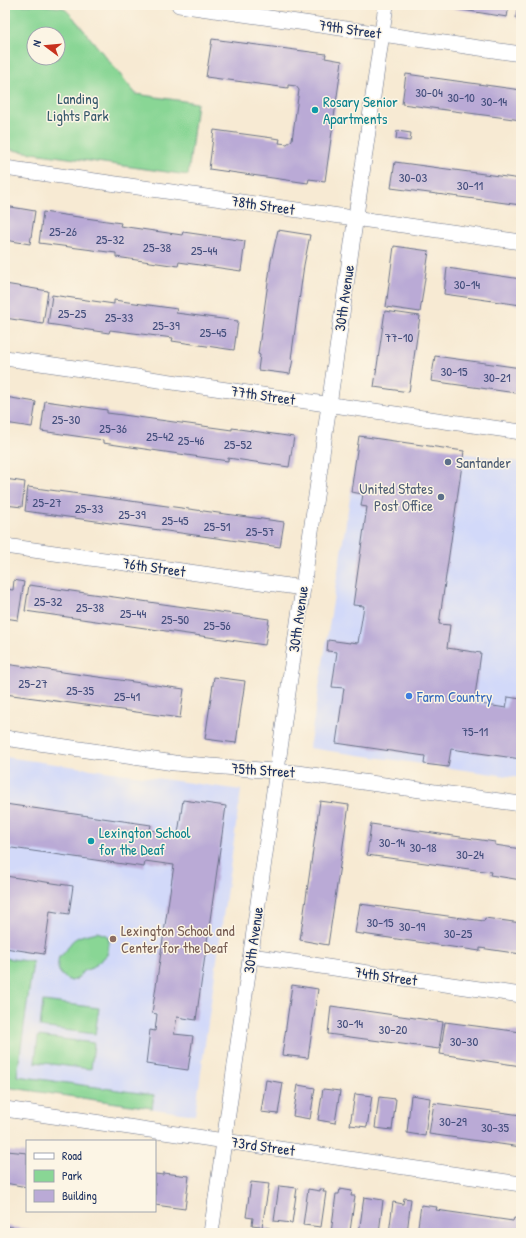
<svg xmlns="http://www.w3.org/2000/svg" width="526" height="1238" viewBox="0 0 526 1238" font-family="'Patrick Hand',sans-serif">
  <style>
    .built { fill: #d2d9f9 }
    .green { fill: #89d695; stroke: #52827a; fill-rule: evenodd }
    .building { fill: #baaad6 }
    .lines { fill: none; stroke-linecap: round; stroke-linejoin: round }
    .street-casing { stroke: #687087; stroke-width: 16 }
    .street { stroke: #fff; stroke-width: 15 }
    .culture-dot { fill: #0f9aa8; stroke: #fcf5e5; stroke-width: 1.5 }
    .service-dot { fill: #5c6f8a; stroke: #fcf5e5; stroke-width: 1.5 }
    .shop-dot { fill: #3f7fe0; stroke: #fcf5e5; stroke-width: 1.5 }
    .education-dot { fill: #8d6e63; stroke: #fcf5e5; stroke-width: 1.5 }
    .labels { text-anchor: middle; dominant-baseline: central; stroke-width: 3; stroke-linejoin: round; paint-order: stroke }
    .number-label { font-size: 13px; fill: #434e7c }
    .street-label { font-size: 15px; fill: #1b2f5e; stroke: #fcf5e5 }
    .park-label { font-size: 15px; fill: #36596c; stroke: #fcf5e5 }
    .culture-label { font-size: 15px; fill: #0d838f; stroke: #fcf5e5; text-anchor: start }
    .service-label { font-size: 15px; fill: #4e5e75; stroke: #fcf5e5; text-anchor: start }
    .shop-label { font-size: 15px; fill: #366cbe; stroke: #fcf5e5; text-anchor: start }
    .education-label { font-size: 15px; fill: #785e54; stroke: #fcf5e5; text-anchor: start }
  </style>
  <rect width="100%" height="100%" fill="#fcf5e5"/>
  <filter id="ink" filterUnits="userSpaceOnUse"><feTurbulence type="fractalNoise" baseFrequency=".025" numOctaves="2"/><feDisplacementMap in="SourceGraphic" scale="8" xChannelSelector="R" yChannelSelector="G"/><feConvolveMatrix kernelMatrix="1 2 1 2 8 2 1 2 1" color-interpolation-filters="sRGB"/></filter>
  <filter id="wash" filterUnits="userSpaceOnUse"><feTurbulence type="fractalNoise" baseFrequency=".012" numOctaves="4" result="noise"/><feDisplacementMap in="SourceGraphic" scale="16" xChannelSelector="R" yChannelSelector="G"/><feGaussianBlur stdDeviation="0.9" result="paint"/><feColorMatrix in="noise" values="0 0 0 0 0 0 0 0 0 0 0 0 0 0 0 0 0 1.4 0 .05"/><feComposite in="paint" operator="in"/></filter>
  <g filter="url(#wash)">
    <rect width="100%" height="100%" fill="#f7ead3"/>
    <!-- built -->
    <g class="built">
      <path d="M359 436 461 453 521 462V778L309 748 351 492Z"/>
      <path d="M5 757 241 790 195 1115 5 1087Z"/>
    </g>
    <!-- green -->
    <g class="green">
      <path d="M5 5H41L64 8 73 17 136 94 197 103 188 175 5 149ZM34 34H58V58H34Z"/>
      <path d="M97 932 106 935 109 939V944L107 955 92 968 83 971 77 979 71 981C59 975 56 970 59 957 65 953 66 950 70 944 76 935 87 935 97 932Z"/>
      <path d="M5 958 33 962 17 1076 154 1095 152 1108 5 1087Z"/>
      <path d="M43 1001 99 1008 95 1034 40 1027Z"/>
      <path d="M38 1036 94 1043 91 1069 35 1062Z"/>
    </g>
    <g id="blocks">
      <!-- building -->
      <g class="building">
        <path d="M431 5H509L507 17Z"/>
        <path d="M518 5H521V19L516 18Z"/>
        <path d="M212 39 326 54 325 58 342 61 325 181 309 179 308 183 209 169 214 130 280 139 279 143 287 144 292 140 299 90 296 86 288 85V88L206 77Z"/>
        <path d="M406 74 521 90V120L402 104Z"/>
        <path d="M397 131 411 133 410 141 396 139Z"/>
        <path d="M395 162 521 179V205L391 188Z"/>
        <path d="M5 206 35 211 30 244 5 240Z"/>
        <path d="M43 212 121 223 120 226 182 235 183 232 245 241 241 271 179 262 178 266 116 257V253L39 243Z"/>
        <path d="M278 230 310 235 304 265 291 359H293L290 374 258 370 260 355 258 354 271 261Z"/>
        <path d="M394 246 429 251 420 312 386 307Z"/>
        <path d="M447 268 521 279V305L444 294Z"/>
        <path d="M5 284 48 291 43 324 5 318Z"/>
        <path d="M52 295 114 304V300L177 309 176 313 238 321 234 350 172 341 173 338 110 330 109 333 48 324Z"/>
        <path d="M385 311 420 316 409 392 374 387Z"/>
        <path d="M435 356 521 368V390L517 389 516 393 431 381Z"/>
        <path d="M5 397 36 402 32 427 5 423Z"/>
        <path d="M45 401 107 410V413L123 415 232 430V428L294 437 289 467 228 458V461L103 443V440L41 431Z"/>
        <path d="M359 436 464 451 439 624 450 625 447 648 481 653 474 703 506 708 508 697 521 699V759L451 749 448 767 424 764 425 756 336 743 344 688 332 687 337 652 327 651 328 640 350 643V642L358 643 364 606 353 605 367 507 361 506 363 494 351 492Z"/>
        <path d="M5 479 25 482 22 507 5 505Z"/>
        <path d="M28 487 284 522 280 547 25 511Z"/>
        <path d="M14 580 24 582 18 620 5 618V589L13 590Z"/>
        <path d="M29 585 269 619 265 645 25 611Z"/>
        <path d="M5 664 184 689 180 718 5 694Z"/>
        <path d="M214 677 245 681 236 743 205 739Z"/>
        <path d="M183 800 226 806 196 1020 177 1017 174 1034 193 1036 188 1070 146 1064 150 1030 155 1031 157 1014 152 1013 174 865 145 861 144 867 5 847V804L151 825 150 830 178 834Z"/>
        <path d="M320 801 349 805 328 945 300 940Z"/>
        <path d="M371 824 495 842V845L521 849V880L490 875 491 872 367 855Z"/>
        <path d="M5 876 73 886 69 914 50 911 44 954 5 948Z"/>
        <path d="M360 904 484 921 485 918 521 923V954L480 948V951L355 933Z"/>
        <path d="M292 985 318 989 308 1058 282 1055Z"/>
        <path d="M331 1006 443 1022 439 1049 328 1034Z"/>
        <path d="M445 1022 521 1032V1066L440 1054Z"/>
        <path d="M266 1080 283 1083 278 1114 261 1112Z"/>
        <path d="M298 1085 315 1088 310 1119 293 1116Z"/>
        <path d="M323 1089 340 1091 335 1123 318 1120Z"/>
        <path d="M355 1094 372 1096 367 1127 350 1125Z"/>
        <path d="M411 1095 430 1098 425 1136 407 1133Z"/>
        <path d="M379 1097 396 1099 392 1130 375 1128Z"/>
        <path d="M434 1103 521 1115V1147L429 1134Z"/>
        <path d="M7 1151 27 1153V1187L5 1183V1153H7Z"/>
        <path d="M163 1173 189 1176 185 1209 155 1205V1174L163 1175Z"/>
        <path d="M251 1182 269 1184 262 1227 270 1228 269 1233H259L260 1226 252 1225 253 1218 246 1217Z"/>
        <path d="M279 1186 297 1188 292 1223 274 1221Z"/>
        <path d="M308 1189 320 1191V1189H324L323 1192H326L321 1227 303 1225Z"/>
        <path d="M340 1189 352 1191 351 1196H355L350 1231 347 1230V1233H331L336 1194H339Z"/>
        <path d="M364 1197 383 1200 379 1233H359Z"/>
        <path d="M404 1198 411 1199 407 1233H389L393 1202 403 1204Z"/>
        <path d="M421 1205 437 1207 436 1210 513 1221 514 1218 521 1219V1233H417Z"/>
        <path d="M5 1226 47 1232V1233H5Z"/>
      </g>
    </g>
  </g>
  <g filter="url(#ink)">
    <use href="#blocks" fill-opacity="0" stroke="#687087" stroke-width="1"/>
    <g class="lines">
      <!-- street casing -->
      <g class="street-casing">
        <g id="street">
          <path d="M179 5 521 54"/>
          <path d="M5 168 521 242"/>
          <path d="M5 358 521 432"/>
          <path d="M5 546 303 588"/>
          <path d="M5 738 174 763 298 773 521 804"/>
          <path d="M251 956 521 995"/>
          <path d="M5 1109 521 1184"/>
          <path d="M211 1233 386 5"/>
        </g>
      </g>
      <!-- street -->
      <use href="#street" class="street"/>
    </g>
  </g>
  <!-- markers -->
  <g class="culture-dot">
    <circle cx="315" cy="110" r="4"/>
    <circle cx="91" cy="841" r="4"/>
  </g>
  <g class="service-dot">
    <circle cx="448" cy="462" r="4"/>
    <circle cx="441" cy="497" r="4"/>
  </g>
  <circle class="shop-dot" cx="409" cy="696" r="4"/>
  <circle class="education-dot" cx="113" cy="939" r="4"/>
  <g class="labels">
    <!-- number labels -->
    <g class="number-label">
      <text x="429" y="92">30-04</text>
      <text x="461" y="97">30-10</text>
      <text x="494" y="101">30-14</text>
      <text x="413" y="177">30-03</text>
      <text x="470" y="185">30-11</text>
      <text x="63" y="231">25-26</text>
      <text x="110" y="239">25-32</text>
      <text x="157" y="247">25-38</text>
      <text x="204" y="250">25-44</text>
      <text x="467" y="284">30-14</text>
      <text x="72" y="313">25-25</text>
      <text x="119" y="317">25-33</text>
      <text x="166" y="325">25-39</text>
      <text x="213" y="332">25-45</text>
      <text x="399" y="337">77-10</text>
      <text x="454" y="371">30-15</text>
      <text x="497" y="377">30-21</text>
      <text x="66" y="419">25-30</text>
      <text x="113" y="428">25-36</text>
      <text x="160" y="436">25-42</text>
      <text x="191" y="440">25-46</text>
      <text x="238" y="444">25-52</text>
      <text x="47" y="502">25-27</text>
      <text x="89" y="508">25-33</text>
      <text x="132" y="514">25-39</text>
      <text x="175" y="520">25-45</text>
      <text x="217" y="526">25-51</text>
      <text x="260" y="531">25-57</text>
      <text x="48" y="601">25-32</text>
      <text x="90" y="607">25-38</text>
      <text x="133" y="613">25-44</text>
      <text x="175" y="619">25-50</text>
      <text x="217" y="625">25-56</text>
      <text x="33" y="683">25-27</text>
      <text x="80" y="690">25-35</text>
      <text x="127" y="696">25-41</text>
      <text x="475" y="731">75-11</text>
      <text x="392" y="842">30-14</text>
      <text x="423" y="847">30-18</text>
      <text x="470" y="854">30-24</text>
      <text x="380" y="922">30-15</text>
      <text x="412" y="926">30-19</text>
      <text x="458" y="933">30-25</text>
      <text x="350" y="1023">30-14</text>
      <text x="393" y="1029">30-20</text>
      <text x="464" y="1041">30-30</text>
      <text x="453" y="1121">30-29</text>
      <text x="495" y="1127">30-35</text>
    </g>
    <!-- street labels -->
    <g class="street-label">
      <text transform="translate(350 29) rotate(8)">79th Street</text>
      <text transform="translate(263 205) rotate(8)">78th Street</text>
      <text transform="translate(344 298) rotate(-82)">30th Avenue</text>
      <text transform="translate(263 395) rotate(8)">77th Street</text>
      <text transform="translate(154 567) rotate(8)">76th Street</text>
      <text transform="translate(298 619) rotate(-82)">30th Avenue</text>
      <text transform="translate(263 770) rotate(4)">75th Street</text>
      <text transform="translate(253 940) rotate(-82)">30th Avenue</text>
      <text transform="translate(386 976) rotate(8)">74th Street</text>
      <text transform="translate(263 1146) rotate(8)">73rd Street</text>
    </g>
    <!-- park labels -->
    <g class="park-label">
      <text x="78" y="98">Landing<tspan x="78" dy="17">Lights Park</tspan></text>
    </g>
    <!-- culture labels -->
    <g class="culture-label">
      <text x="323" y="101">Rosary Senior<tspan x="323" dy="17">Apartments</tspan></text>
      <text x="99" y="832">Lexington School<tspan x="99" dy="17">for the Deaf</tspan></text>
    </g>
    <!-- service labels -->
    <g class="service-label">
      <text x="456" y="462">Santander</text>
      <text x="433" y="488" text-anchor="end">United States<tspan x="433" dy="17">Post Office</tspan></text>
    </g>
    <!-- shop labels -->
    <g class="shop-label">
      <text x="417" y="696">Farm Country</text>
    </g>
    <!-- education labels -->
    <g class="education-label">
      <text x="121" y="930">Lexington School and<tspan x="121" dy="17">Center for the Deaf</tspan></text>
    </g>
  </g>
  <!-- margin -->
  <rect width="526" height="1238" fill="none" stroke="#fcf5e5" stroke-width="20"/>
  <!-- legend -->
  <rect x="26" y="1140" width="130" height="72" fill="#fcf5e5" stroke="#a2a6af"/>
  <rect x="34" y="1153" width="20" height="6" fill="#ffffff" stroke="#a2a6af"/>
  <text x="62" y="1160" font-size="12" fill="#1b2f5e">Road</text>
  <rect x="34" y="1170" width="20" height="12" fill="#89d695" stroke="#a2a6af"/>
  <text x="62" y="1180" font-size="12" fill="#1b2f5e">Park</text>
  <rect x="34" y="1190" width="20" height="12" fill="#baaad6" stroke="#a2a6af"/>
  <text x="62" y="1200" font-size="12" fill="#1b2f5e">Building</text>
  <!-- north arrow -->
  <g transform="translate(46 46) rotate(286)"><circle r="19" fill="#fcf5e5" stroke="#a2a6af"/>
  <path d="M0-3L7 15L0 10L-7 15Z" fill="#c8321e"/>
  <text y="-6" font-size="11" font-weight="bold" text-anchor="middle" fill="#1b2f5e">N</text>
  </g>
</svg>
